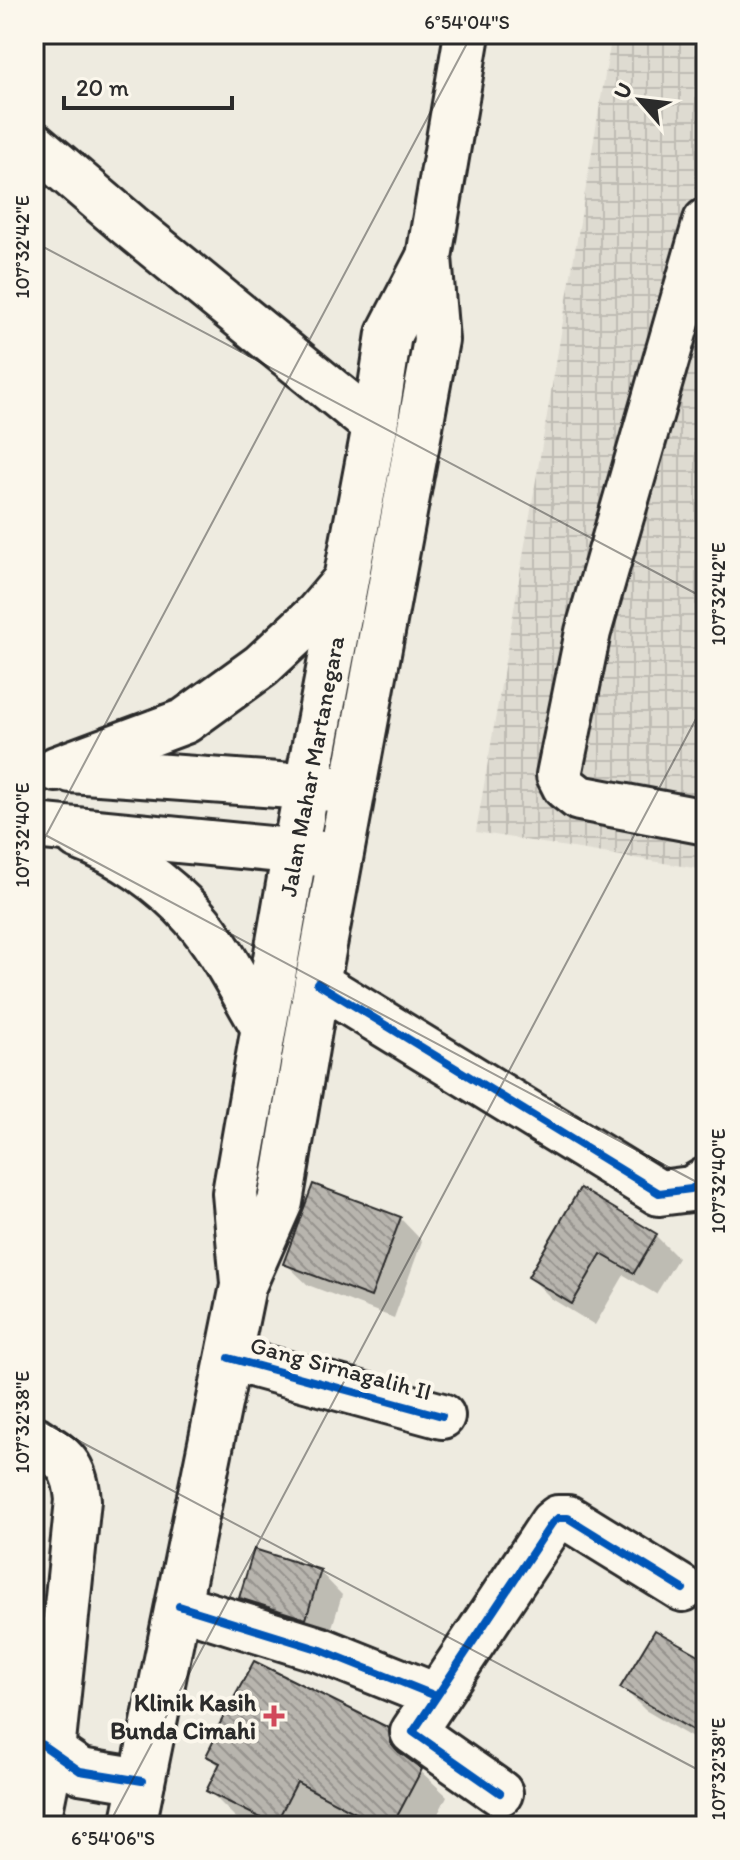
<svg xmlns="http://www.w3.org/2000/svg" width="740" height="1860" viewBox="0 0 740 1860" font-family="Itim,sans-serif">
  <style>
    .industrial { fill: url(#industrial-grid) }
    .shadow { fill: #0003 }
    .building { fill: url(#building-back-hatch); stroke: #2b2b2b; stroke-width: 2 }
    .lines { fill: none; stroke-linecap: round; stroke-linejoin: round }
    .minor-casing { stroke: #2b2b2b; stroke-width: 50 }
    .major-casing { stroke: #2b2b2b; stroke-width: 50 }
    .minor { stroke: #fbf7ec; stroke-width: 44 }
    .major { stroke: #fbf7ec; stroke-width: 44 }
    .cycleway-casing { stroke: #fbf7ec; stroke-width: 13 }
    .cycleway { stroke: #0057b8; stroke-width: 8 }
    .ticks { fill: none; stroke: #2b2b2b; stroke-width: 2; stroke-opacity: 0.45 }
    .poi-dot { fill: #d1495b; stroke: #fbf7ec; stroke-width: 3 }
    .labels { text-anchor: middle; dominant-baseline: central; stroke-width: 8; stroke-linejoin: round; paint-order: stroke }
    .street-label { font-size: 24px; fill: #2b2b2b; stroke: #fbf7ec }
    .poi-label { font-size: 24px; font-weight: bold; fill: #2b2b2b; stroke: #fbf7ec; text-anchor: end }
    .neatline { fill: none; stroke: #2b2b2b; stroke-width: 3 }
    .ticks-label { font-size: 20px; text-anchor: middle; fill: #2b2b2b }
  </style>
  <defs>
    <pattern id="industrial-grid" width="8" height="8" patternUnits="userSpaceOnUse" patternTransform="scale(2)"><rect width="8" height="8" fill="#dedbd1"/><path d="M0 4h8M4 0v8" fill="none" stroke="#bfbcb4"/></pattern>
    <pattern id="building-back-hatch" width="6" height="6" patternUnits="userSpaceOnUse" patternTransform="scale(2)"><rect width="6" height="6" fill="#b8b5ae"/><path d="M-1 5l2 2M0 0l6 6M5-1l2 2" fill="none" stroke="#96938e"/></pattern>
  </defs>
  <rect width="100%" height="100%" fill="#eeebe0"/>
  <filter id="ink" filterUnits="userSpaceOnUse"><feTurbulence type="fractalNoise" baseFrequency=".0125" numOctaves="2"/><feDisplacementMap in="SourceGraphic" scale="16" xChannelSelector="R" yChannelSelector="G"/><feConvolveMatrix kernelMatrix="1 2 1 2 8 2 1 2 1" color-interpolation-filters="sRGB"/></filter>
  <g filter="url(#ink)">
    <!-- industrial -->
    <path class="industrial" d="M612 34H706V870L476 832Z"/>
    <!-- shadow -->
    <g class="shadow">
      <path d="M400 1218 422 1241 394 1318 308 1285 285 1263Z"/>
      <path d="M655 1235 678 1258 656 1294 624 1275 595 1325 552 1299 530 1277Z"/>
      <path d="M320 1572 342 1595 328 1640 263 1620 241 1598Z"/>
      <path d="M706 1662V1746L645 1710 623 1688Z"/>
      <path d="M387 1730 414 1757 416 1767 447 1796 432 1826H253L235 1817 208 1790 220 1767 208 1755Z"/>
    </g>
    <!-- building -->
    <g class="building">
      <path d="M313 1184 401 1217 371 1297 283 1264Z"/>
      <path d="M580 1188 657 1234 634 1273 601 1254 572 1304 528 1277Z"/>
      <path d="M254 1549 321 1570 306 1619 239 1598Z"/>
      <path d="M655 1630 706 1659V1738L620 1688Z"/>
      <path d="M254 1661 389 1728 391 1743 399 1752 422 1769 392 1826H380L297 1782 275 1825 206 1791 220 1763 206 1756 219 1730 217 1729Z"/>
    </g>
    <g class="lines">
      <!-- minor casing -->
      <g class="minor-casing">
        <g id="minor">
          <path d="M34 144 130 226 375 426"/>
          <path d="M706 221 588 632 559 775 565 787 579 798 706 822"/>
          <path d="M317 983 659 1193 691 1189 706 1180"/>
          <path d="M229 1358 442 1416"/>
          <path d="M34 1438C63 1457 75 1464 78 1500L52 1752 37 1826"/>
          <path d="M179 1606 321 1650 436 1696"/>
          <path d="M34 1739 80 1771 142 1781"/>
          <path d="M500 1793 413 1732 552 1523 558 1518H568L683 1589"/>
        </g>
      </g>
      <!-- major casing -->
      <g class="major-casing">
        <g id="major">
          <path d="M56 769 185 721 261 666 317 614 344 582"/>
          <path d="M71 770 334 789"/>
          <path d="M34 826 322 854"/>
          <path d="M78 837C121 853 164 883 194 917 219 944 243 993 263 1026"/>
          <path id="s1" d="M243 1283 235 1193 295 850 375 426 389 334 429 257"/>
          <path d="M133 1826 243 1286 280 1202 317 983 436 340 429 257 467 34"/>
        </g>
      </g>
      <!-- minor -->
      <use href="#minor" class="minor"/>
      <!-- major -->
      <use href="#major" class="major"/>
      <!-- cycleway casing -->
      <g class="cycleway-casing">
        <g id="cycleway">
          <path d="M317 983 659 1193 691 1189 706 1180"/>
          <path d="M229 1358 442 1416"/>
          <path d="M179 1606 321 1650 436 1696"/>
          <path d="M34 1739 80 1771 142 1781"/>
          <path d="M500 1793 413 1732 552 1523 558 1518H568L683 1589"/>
        </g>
      </g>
      <!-- cycleway -->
      <use href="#cycleway" class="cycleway"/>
    </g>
  </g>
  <!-- ticks -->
  <path class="ticks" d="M34 242 706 599M34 829 706 1187M34 858 472 34M34 1417 706 1774M108 1826 706 700M696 1826 706 1806"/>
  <!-- markers -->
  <path class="poi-dot" d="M270 1704h8v8h8v8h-8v8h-8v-8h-8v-8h8z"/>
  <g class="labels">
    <!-- street labels -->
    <g class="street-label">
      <text stroke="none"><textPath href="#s1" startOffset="524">Jalan Mahar Martanegara</textPath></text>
      <text transform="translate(341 1368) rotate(15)">Gang Sirnagalih II</text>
    </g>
    <!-- poi labels -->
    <g class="poi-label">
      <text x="256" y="1702">Klinik Kasih<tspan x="256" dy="28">Bunda Cimahi</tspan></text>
    </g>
  </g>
  <!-- margin -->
  <rect width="740" height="1860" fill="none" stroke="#fbf7ec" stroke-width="88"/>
  <!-- north arrow -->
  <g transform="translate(640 100) rotate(298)" stroke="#fbf7ec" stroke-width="6" paint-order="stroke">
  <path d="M0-6L14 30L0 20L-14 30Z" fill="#2b2b2b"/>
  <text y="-12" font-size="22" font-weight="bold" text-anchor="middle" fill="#2b2b2b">U</text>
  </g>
  <!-- scale -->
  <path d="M64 96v12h168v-12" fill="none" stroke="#2b2b2b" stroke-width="4"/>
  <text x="76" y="96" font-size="24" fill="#2b2b2b" stroke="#fbf7ec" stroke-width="6" paint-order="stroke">20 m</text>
  <rect x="44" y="44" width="652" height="1772" class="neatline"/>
  <g class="ticks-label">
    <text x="467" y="29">6°54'04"S</text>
    <text transform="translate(22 247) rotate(-90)" y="7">107°32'42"E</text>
    <text transform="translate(718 594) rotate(-90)" y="7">107°32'42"E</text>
    <text transform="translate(22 835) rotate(-90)" y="7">107°32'40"E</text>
    <text transform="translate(718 1181) rotate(-90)" y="7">107°32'40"E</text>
    <text transform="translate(22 1422) rotate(-90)" y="7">107°32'38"E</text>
    <text transform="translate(718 1769) rotate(-90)" y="7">107°32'38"E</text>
    <text x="113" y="1845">6°54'06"S</text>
  </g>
</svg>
